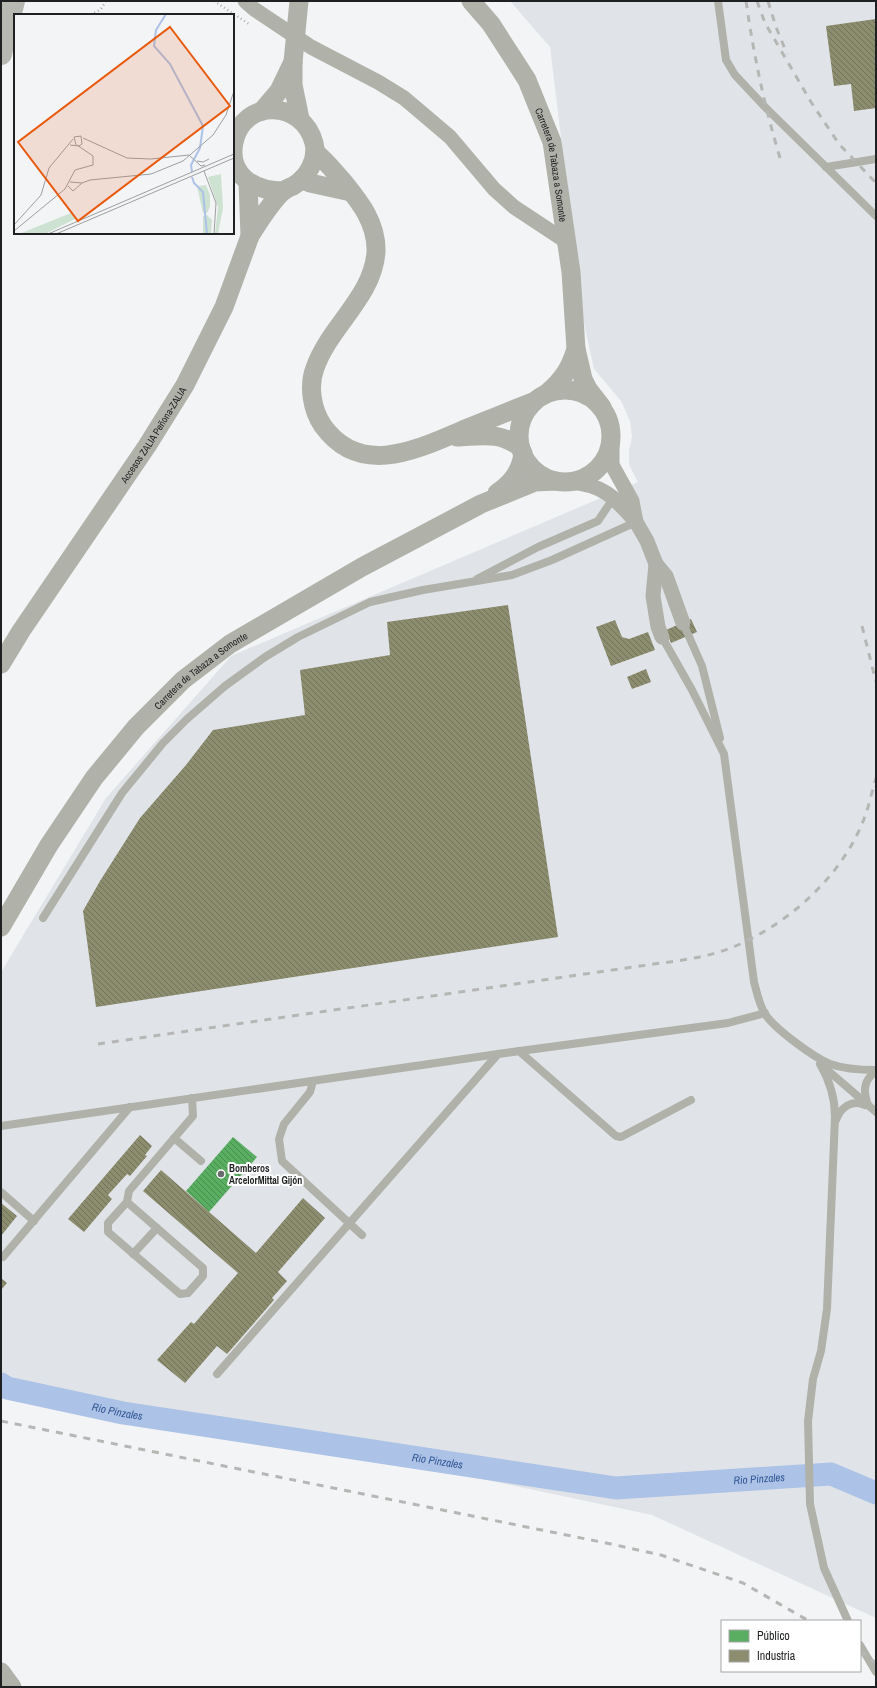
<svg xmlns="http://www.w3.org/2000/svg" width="877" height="1688" viewBox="0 0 877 1688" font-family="'Archivo Narrow',sans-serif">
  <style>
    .built { fill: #e0e4e8 }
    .public { fill: url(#public-back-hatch) }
    .industry { fill: url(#industry-back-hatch) }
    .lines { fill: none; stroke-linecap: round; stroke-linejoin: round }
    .river { stroke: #acc2e6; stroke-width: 23 }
    .path { stroke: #afb0ac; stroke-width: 2.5; stroke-dasharray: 1 3; stroke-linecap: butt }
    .service { stroke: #b0b2aa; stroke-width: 8 }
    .minor { stroke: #b0b2aa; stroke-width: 15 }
    .tertiary { stroke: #b0b2aa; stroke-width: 19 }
    .motorway { stroke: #b8b8b2; stroke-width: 22 }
    .rail { stroke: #b6b7b5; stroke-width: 3; stroke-dasharray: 7 7; stroke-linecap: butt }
    .tertiary-bridge { stroke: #b0b2aa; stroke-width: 19 }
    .poi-dot { fill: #696a6c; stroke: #fff; stroke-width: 1.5 }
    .labels { text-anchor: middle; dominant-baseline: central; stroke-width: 4; stroke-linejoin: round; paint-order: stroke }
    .street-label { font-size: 10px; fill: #1f2021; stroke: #fff }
    .poi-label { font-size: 10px; font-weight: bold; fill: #1f2021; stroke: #fff; text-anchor: start }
    .water-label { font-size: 11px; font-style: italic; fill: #305695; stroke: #fff }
    .inset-river { fill: none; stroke: #acc2e6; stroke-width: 2 }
    .inset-road { fill: none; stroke: #9e9fa1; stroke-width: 1 }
    .view { fill: #e8590c; fill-opacity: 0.15; stroke: #e8590c; stroke-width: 2 }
    .inset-edge { fill: none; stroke: #1f2021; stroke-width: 2 }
  </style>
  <defs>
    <pattern id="public-back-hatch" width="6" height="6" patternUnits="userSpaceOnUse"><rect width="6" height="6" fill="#5aae61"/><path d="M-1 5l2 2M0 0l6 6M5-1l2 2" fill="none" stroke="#4a8d50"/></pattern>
    <pattern id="industry-back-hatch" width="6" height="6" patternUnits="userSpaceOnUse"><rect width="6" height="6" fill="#8c8c6e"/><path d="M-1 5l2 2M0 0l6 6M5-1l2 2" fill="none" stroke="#72725a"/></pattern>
  </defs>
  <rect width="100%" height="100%" fill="#f3f4f6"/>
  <!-- built -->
  <path class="built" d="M510 1H876V1618L652 1515 1 1377V972L106 798 231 656 638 482 629 465V450L632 437 630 421 621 401 594 369 583 319 550 47Z"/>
  <!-- public -->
  <path class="public" d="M233 1137 257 1157 209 1212 186 1191Z"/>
  <!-- industry -->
  <g class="industry">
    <path d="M876 19V108L854 111 851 84 834 86 826 26Z"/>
    <path d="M508 605 558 937 96 1007 83 911 100 881 140 818 186 765 213 730 305 715 300 670 390 655 387 622Z"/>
    <path d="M691 619 697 632 671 643 666 630Z"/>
    <path d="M615 620 622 637 629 639 648 632 655 650 611 666 596 627Z"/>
    <path d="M646 669 651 682 632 689 627 677Z"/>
    <path d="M140 1135 152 1146 145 1155 147 1156 130 1176 127 1174 108 1195 112 1199 84 1232 68 1219Z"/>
    <path d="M161 1170 256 1253 303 1198 325 1218 278 1272 287 1281 272 1298 274 1300 227 1354 217 1346 185 1383 157 1360 191 1322 194 1324 238 1273 143 1191Z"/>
    <path d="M1 1203 17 1216 1 1236Z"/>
    <path d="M1 1278 7 1283 1 1290Z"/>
  </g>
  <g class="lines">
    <!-- river -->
    <path class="river" id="s1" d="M1 1384 7 1388 123 1413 616 1488 831 1474 876 1493"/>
    <!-- path -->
    <g class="path">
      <path d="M214 1 249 24"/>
      <path d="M91 15 101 9 106 1"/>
    </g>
    <!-- service -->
    <g class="service">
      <path d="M718 1 726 60 735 75 765 107 876 216"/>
      <path d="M826 167 876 159"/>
      <path d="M477 579 538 547 598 521 614 497"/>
      <path d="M683 623 702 666 720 738"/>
      <path d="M662 637 692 690 724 754 754 982C757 993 759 1004 765 1014 775 1029 813 1057 830 1064 844 1069 861 1070 876 1070"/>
      <path d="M43 918 122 793 163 743 187 719 225 686 265 657 298 637 370 602 423 590 512 575 552 560 636 522"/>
      <path d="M519 1051 616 1136 621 1137 691 1100"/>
      <path d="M820 1064C830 1081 835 1098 835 1117L827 1309 821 1351 813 1379 808 1421 810 1504 824 1568 848 1621"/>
      <path d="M825 1068 876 1112"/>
      <path d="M313 1081 310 1092 284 1124 279 1139 282 1161 362 1235"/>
      <path d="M868 1105C863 1091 863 1081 876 1071"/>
      <path d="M836 1120C841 1107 852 1099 865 1105"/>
      <path d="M1 1126 498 1054 728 1023 765 1013"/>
      <path d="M174 1138 201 1161"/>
      <path d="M1 1192 34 1221"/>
      <path d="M127 1202 108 1223V1232L180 1294 188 1293 203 1276V1268L127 1202 129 1191 193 1116 192 1098"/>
      <path d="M133 1254 157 1228"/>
      <path d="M3 1257 130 1107"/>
      <path d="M217 1374 498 1054"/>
      <path d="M860 1645 876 1672"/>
    </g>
    <!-- minor -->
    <g class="minor">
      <path d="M245 1 254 9 311 47 378 82 404 98 450 137 494 189 514 207 567 242"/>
      <path d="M568 482C603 484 614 497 636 522L632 501 612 465V435"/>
      <path d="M636 522 647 541 656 564 653 596 658 627 662 637"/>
      <path d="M656 564 666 576 683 623"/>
    </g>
    <!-- tertiary -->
    <g class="tertiary">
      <path id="s2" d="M471 1 491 24 527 80 552 142 571 272 576 349 583 379 588 389 602 407"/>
      <path d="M293 63V85L300 119"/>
      <path d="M262 111 279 91 293 62"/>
      <path d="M315 152C325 160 333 170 342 180 359 201 377 222 376 252 373 297 329 327 315 368 308 386 312 410 323 426 362 480 422 447 470 427 492 418 513 410 535 401"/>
      <path d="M302 179 310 183 351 192"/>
      <path d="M250 236C260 220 269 205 282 192 285 189 289 188 293 186 307 178 318 160 314 143 303 100 243 98 234 142 227 176 255 191 284 191"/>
      <circle cx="565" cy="436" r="46"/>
      <path d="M547 393C563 380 570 368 576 349"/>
      <path d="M457 437C482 436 500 431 521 448"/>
      <path d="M497 493C511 483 521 472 523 453"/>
      <path id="s3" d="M1 664 21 631 147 446 185 385 224 307 250 236 248 182"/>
      <path id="s4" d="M1 927 49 845 94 778 136 727 183 680 230 644 362 567 481 504 535 482 556 481"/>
      <path d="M1 1672 12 1687"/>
    </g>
    <!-- motorway -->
    <path class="motorway" d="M1 54 14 1"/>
    <!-- rail -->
    <g class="rail">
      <path d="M746 1C754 57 764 104 780 158"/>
      <path d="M757 1 765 23 811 102 839 144 876 183"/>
      <path d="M768 1 776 27 787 54"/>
      <path d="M862 626 876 682"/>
      <path d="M98 1044 647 965C676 961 706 958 733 947 789 924 842 876 864 819 869 806 872 791 876 778"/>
      <path d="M1 1421 611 1544 661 1555 743 1583 809 1621"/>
      <path d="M860 1651 876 1663"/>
    </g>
    <!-- tertiary-bridge -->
    <path class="tertiary-bridge" d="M293 62 299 1"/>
  </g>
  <!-- markers -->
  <circle class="poi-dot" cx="221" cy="1174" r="4"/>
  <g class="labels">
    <!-- street labels -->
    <g class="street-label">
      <text stroke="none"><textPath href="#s2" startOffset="186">Carretera de Tabaza a Somonte</textPath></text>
      <text stroke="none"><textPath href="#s3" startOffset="275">Accesos ZALIA Peñona-ZALIA</textPath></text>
      <text stroke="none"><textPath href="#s4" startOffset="328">Carretera de Tabaza a Somonte</textPath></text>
    </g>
    <!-- poi labels -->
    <g class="poi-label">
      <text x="229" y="1168">Bomberos<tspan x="229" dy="12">ArcelorMittal Gijón</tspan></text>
    </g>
    <!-- water labels -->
    <g class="water-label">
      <text stroke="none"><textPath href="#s1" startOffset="120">Rio Pinzales</textPath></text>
      <text stroke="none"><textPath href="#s1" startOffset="444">Rio Pinzales</textPath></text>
      <text stroke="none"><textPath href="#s1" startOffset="768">Rio Pinzales</textPath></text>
    </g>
  </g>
  <!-- overview -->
  <g transform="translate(14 14)">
    <rect width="220" height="220" fill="#f3f4f6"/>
    <path d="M57 199 61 205 31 220H5Z" fill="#cde2d1"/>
    <path d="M207 160 209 194 204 220H201L204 193 194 163ZM192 171 196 181V193L193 199H189L183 172ZM193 201 198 206 197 220H189V202Z" fill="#cde2d1"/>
    <path class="inset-river" d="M152 0 142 16 140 32 156 50 189 112 186 134 177 151 178 158M178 163 180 169 189 178 193 220"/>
    <path class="inset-road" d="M69 124 113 144 137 145 175 141 187 152 191 151M56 131 65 132 68 130 67 122 60 123 62 131M183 147 189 148 195 145M190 157 202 189 200 220M56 168 68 169M54 172 59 177 68 169 76 166 137 160 169 147 199 121 212 101 220 77M0 211 27 181 35 154 59 125M0 217 51 175 61 156 79 151V142L63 131M34 220 220 140M42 220 220 144"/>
    <path class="view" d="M156 13 216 92 64 207 4 128Z"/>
    <rect width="220" height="220" class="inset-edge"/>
  </g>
  <!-- border -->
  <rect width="877" height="1688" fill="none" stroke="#1f2021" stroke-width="4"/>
  <!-- legend -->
  <rect x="721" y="1620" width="140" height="52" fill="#ffffff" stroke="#a5a6a6"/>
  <rect x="729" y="1630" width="20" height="12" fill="#5aae61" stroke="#a5a6a6"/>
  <text x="757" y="1640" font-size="12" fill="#1f2021">Público</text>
  <rect x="729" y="1650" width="20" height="12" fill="#8c8c6e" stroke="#a5a6a6"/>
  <text x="757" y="1660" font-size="12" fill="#1f2021">Industria</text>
</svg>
